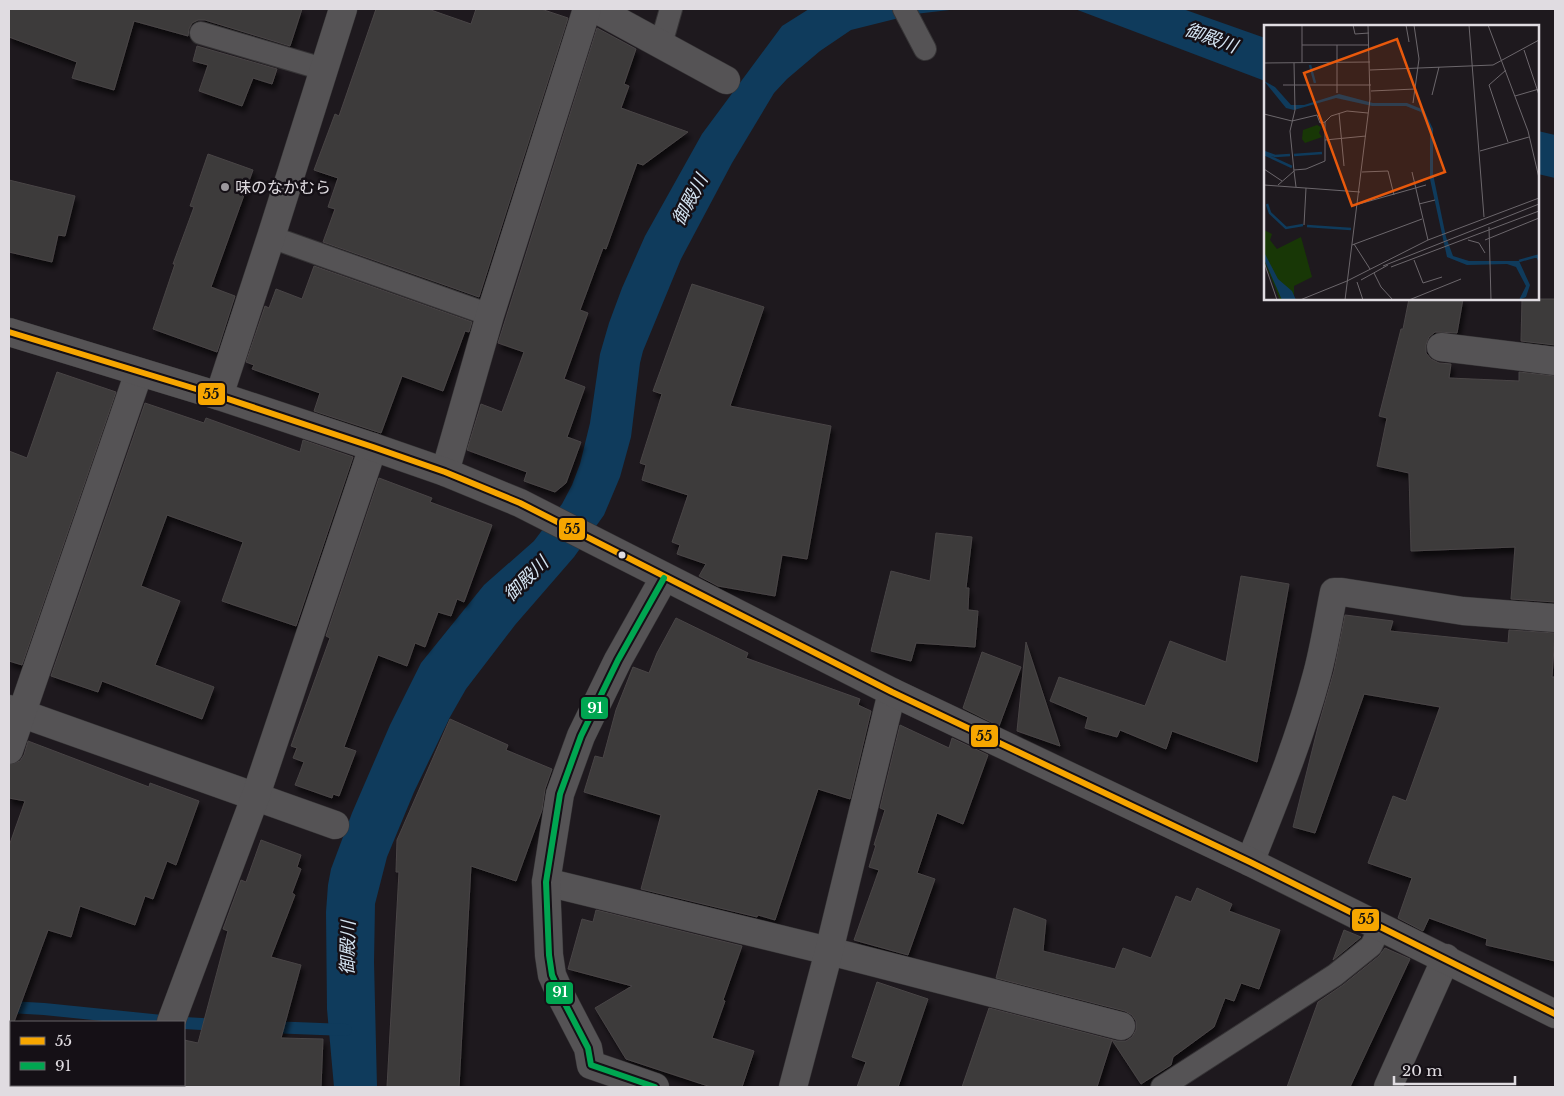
<svg xmlns="http://www.w3.org/2000/svg" width="1564" height="1096" viewBox="0 0 1564 1096" font-family="'Libre Baskerville','Noto Sans JP',serif">
  <style>
    .water { fill: #0f3b5c }
    .lines { fill: none; stroke-linecap: round; stroke-linejoin: round }
    .stream { stroke: #0f3b5c; stroke-width: 12 }
    .building { fill: #3d3a3b; stroke: #494546; filter: url(#shadow) }
    .lane-casing { stroke: #363436; stroke-width: 24 }
    .street-casing { stroke: #363436; stroke-width: 29 }
    .secondary-casing { stroke: #363436; stroke-width: 29 }
    .lane { stroke: #555355; stroke-width: 22 }
    .street { stroke: #555355; stroke-width: 28 }
    .secondary { stroke: #555355; stroke-width: 28 }
    .bus-1-casing { stroke: #151016; stroke-width: 10 }
    .bus-2-casing { stroke: #151016; stroke-width: 10 }
    .bus-1 { stroke: #f7a600; stroke-width: 6 }
    .bus-2 { stroke: #00a651; stroke-width: 6 }
    .poi-dot { fill: #9c989d; stroke: #151016; stroke-width: 2 }
    .bus-dot { fill: #e0dce1; stroke: #151016; stroke-width: 2 }
    .labels { text-anchor: middle; dominant-baseline: central; stroke-width: 5; stroke-linejoin: round; paint-order: stroke }
    .poi-label { font-size: 16px; fill: #e0dce1; stroke: #151016; text-anchor: start }
    .water-label { font-size: 18px; font-style: italic; fill: #d5e5f3; stroke: #151016 }
    .inset-river { fill: none; stroke: #0f3b5c; stroke-width: 2.5 }
    .inset-road { fill: none; stroke: #6c676c; stroke-width: 1 }
    .view { fill: #e8590c; fill-opacity: 0.15; stroke: #e8590c; stroke-width: 2.5 }
    .inset-edge { fill: none; stroke: #e0dce1; stroke-width: 2.5 }
    .line-badge { stroke: #151016; stroke-width: 2 }
    .badge-label { font-size: 14px; text-anchor: middle; font-weight: bold; fill: #fff }
    .pale-badge-label { font-size: 14px; text-anchor: middle; font-weight: bold; fill: #111 }
  </style>
  <defs>
    <filter id="shadow"><feDropShadow dx="3" dy="5.5" stdDeviation="2.5" flood-color="#0009"/></filter>
  </defs>
  <rect width="100%" height="100%" fill="#1e191e"/>
  <!-- water -->
  <g class="water">
    <path d="M809 9H958L915 14 851 30 820 51 787 79 774 93 732 163 681 259 643 351 640 363 631 437 620 477 604 515 574 557 515 625 466 689 450 717 414 792 387 857 375 904 374 962 377 1087H334L327 1009 326 912 328 885 331 869 352 813 390 725 421 663 484 585 534 541 562 504 572 485 580 464 590 423 600 354 609 323 622 288 645 236 702 134 782 26Z"/>
    <path d="M1075 9H1183L1265 38V81Z"/>
    <path d="M1538 131 1555 135V178L1538 174Z"/>
  </g>
  <g class="lines">
    <!-- stream -->
    <g class="stream">
      <path d="M9 1007 44 1009 172 1022"/>
      <path d="M184 1023 219 1025"/>
      <path d="M269 1027 346 1030"/>
    </g>
  </g>
  <!-- building -->
  <g class="building">
    <path d="M9 9H302L290 46 205 20H198L192 23 189 29 188 36 134 21 114 90 72 78 77 62 9 37Z"/>
    <path d="M376 9H428L471 24 476 9H541L568 18 479 297 323 242 335 209 328 207 338 178 314 170 335 114 339 116Z"/>
    <path d="M597 28 636 49 624 84 629 86 621 108 688 132 643 165 637 163 606 249 603 248 580 310 588 313 564 379 585 387 567 437 581 442 566 483 555 492 524 481 527 472 467 450 481 404 502 412 524 352 498 343Z"/>
    <path d="M197 46 277 69 272 84 253 78 242 106 199 91 208 65 193 61Z"/>
    <path d="M208 154 253 170 211 287 235 296 217 352 153 329 175 264H173L194 207 190 206Z"/>
    <path d="M9 180 75 196 65 236 58 235 52 262 9 252Z"/>
    <path d="M314 266 472 322 469 332 465 331 443 391 402 376 381 433 314 411 320 393 252 369 254 365 246 362 265 306 269 308 276 289 302 299Z"/>
    <path d="M692 284 764 307 730 406 831 426 807 559 782 555 775 596 718 586 699 576 706 564 677 554 680 545 672 542 688 495 642 480 646 465 640 463 662 394 653 391Z"/>
    <path d="M1409 299H1463L1457 333 1435 332 1429 337 1426 345V353L1431 359 1439 363 1451 364 1449 378 1519 381V372L1555 376V602L1511 599 1515 547 1411 551 1409 473 1377 466 1387 418 1379 416 1401 329H1403Z"/>
    <path d="M1522 299H1555V345L1521 341Z"/>
    <path d="M57 372 116 392 22 665 9 661V451L27 458Z"/>
    <path d="M145 403 204 423 206 418 300 452 303 440 353 457 296 626 222 601 243 542 167 515 141 586 180 601 155 665 214 687 202 719 102 681 98 692 51 676Z"/>
    <path d="M379 478 432 498 430 502 492 525 464 602 457 599 451 616 438 612 425 647 415 643 407 666 378 655 344 747 356 751 339 796 333 794 332 798 295 785 304 762 293 758 297 748 291 746 330 638 326 636Z"/>
    <path d="M936 533 972 537 966 588H969L968 610 978 611 975 647 916 643 911 661 871 651 891 571 930 581Z"/>
    <path d="M1241 576 1289 584 1257 762 1172 731 1166 749 1120 730 1117 737 1085 728 1088 717 1050 701 1059 677 1145 706 1170 641 1226 662Z"/>
    <path d="M1345 615 1393 621 1390 631 1508 643 1509 630 1555 633 1552 677H1555V961L1486 945 1487 939 1429 918 1423 931 1398 918 1412 878 1368 863 1393 796 1406 801 1440 707 1364 694 1315 833 1293 827 1318 727 1334 671Z"/>
    <path d="M676 618 748 653 746 658 860 699 858 705 871 711 850 799 818 789 775 920 758 915 757 917 753 916 641 889 661 815 584 792 595 756 603 758 616 710 633 667 649 673 657 653Z"/>
    <path d="M1026 642 1060 746 1017 731Z"/>
    <path d="M982 652 1021 667 999 726 963 708Z"/>
    <path d="M450 719 508 745 506 750 552 769 545 789 542 810 516 881 471 866 459 1087H387L399 872H396L397 840Z"/>
    <path d="M900 725 949 748 952 738 988 755 963 824 937 813 917 873 935 879 908 955 854 940 879 870 869 867 876 845H874L885 810 880 808Z"/>
    <path d="M28 741 149 787 150 783 199 801 176 865 167 861 153 899 145 896 135 925 80 906 71 937 48 930 14 1022H11V1026H9V846L25 801 9 798V765L20 761 24 755Z"/>
    <path d="M261 840 301 855 297 867 301 869 292 893 295 895 271 957 301 965 281 1038 323 1039 321 1087H174L175 1085H184V1040L198 1043 228 931 223 929 241 880 246 882Z"/>
    <path d="M1197 888 1232 904 1229 911 1280 930 1259 989 1241 983 1234 1001 1225 998 1214 1027 1173 1057 1171 1065 1141 1084 1112 1040 1097 1087H962L989 1008 1117 1041H1126L1132 1037 1136 1030V1021L1132 1015 1125 1011 996 978 1014 908 1046 920 1043 951 1115 969 1123 948 1151 958 1176 896 1191 902Z"/>
    <path d="M596 910 742 946 723 1000 725 1001 712 1038 754 1051 742 1087H711L626 1059 595 1008 632 986 568 969 582 919 593 922Z"/>
    <path d="M1344 930 1361 937 1333 960Z"/>
    <path d="M1385 948 1410 959 1350 1087H1287L1318 1002 1343 985 1379 956Z"/>
    <path d="M877 982 928 999 898 1087H857L866 1062 852 1057Z"/>
  </g>
  <g class="lines">
    <!-- lane casing -->
    <g class="lane-casing">
      <g id="lane">
        <path d="M904 9 925 49"/>
        <path d="M201 33 323 69"/>
        <path d="M661 44 671 9"/>
        <path d="M271 237 490 315"/>
        <path d="M1162 1087 1335 975 1371 946 1381 926"/>
      </g>
    </g>
    <!-- street casing -->
    <g class="street-casing">
      <g id="street">
        <path d="M596 9 726 80"/>
        <path d="M1441 347 1555 361"/>
        <path d="M445 472 490 315 587 9"/>
        <path d="M9 709 335 825"/>
        <path d="M9 750 139 372"/>
        <path d="M1250 862C1274 802 1299 741 1316 678 1324 650 1328 621 1334 592H1342L1463 611 1555 618"/>
        <path d="M546 882 829 951 1121 1026"/>
        <path d="M171 1022 256 795 373 447"/>
        <path d="M147 1087 148 1085"/>
        <path d="M655 1087 591 1065 588 1048 562 998 552 975 549 955 546 882 560 794 581 736 618 660 664 578"/>
        <path d="M793 1087 829 951 892 692"/>
        <path d="M1388 1087 1446 958"/>
      </g>
    </g>
    <!-- secondary casing -->
    <g class="secondary-casing">
      <g id="secondary">
        <path d="M9 332 219 396 373 447 445 472 520 503 892 692 1250 862 1555 1014"/>
        <path d="M219 396 271 237 343 9"/>
      </g>
    </g>
    <!-- lane -->
    <use href="#lane" class="lane"/>
    <!-- street -->
    <use href="#street" class="street"/>
    <!-- secondary -->
    <use href="#secondary" class="secondary"/>
    <!-- bus-1 casing -->
    <g class="bus-1-casing">
      <path id="bus-1" d="M9 332 219 396 373 447 445 472 520 503 892 692 1250 862 1555 1014"/>
    </g>
    <!-- bus-2 casing -->
    <g class="bus-2-casing">
      <path id="bus-2" d="M655 1087 591 1065 588 1048 562 998 552 975 549 955 546 882 560 794 581 736 618 660 664 578"/>
    </g>
    <!-- bus-1 -->
    <use href="#bus-1" class="bus-1"/>
    <!-- bus-2 -->
    <use href="#bus-2" class="bus-2"/>
  </g>
  <!-- markers -->
  <circle class="poi-dot" cx="225" cy="187" r="5"/>
  <circle class="bus-dot" cx="622" cy="555" r="4.5"/>
  <g class="labels">
    <!-- poi labels -->
    <g class="poi-label">
      <text x="235" y="187">味のなかむら</text>
    </g>
    <!-- water labels -->
    <g class="water-label">
      <text transform="translate(1211 38) rotate(20)">御殿川</text>
      <text transform="translate(690 200) rotate(-62)">御殿川</text>
      <text transform="translate(526 579) rotate(-45)">御殿川</text>
      <text transform="translate(348 948) rotate(-89)">御殿川</text>
    </g>
  </g>
  <!-- overview -->
  <g transform="translate(1264 25)">
    <rect width="275" height="275" fill="#1e191e"/>
    <path d="M53 100 57 102 55 108 58 112 41 118 38 114 39 105ZM0 205 8 209 6 215 13 224 37 212 48 252 30 261V272L24 275H16L0 235Z" fill="#183706"/>
    <path d="M0 56 11 62 27 80H40L75 69 109 78H143L160 85 169 104V149L182 212 189 231 205 236H255L266 260 262 272 255 275 262 261 252 242 243 239 203 240 183 232 166 154V105L157 87 142 81H108L72 73 30 85 22 83ZM0 227 14 254 28 266 32 275H18L0 234Z" fill="#0f3b5c"/>
    <path class="inset-river" d="M46 40 51 58M0 127 11 131 26 130M0 129 28 142M30 130 58 128M3 179 6 188 22 203 39 200M43 201 87 204M255 236 273 231 275 235"/>
    <path class="inset-road" d="M89 0 91 9 105 8M142 0 145 17M205 0 220 192M224 0 264 106 275 153M38 20H105M73 20V68M260 25 275 70M0 38 106 37M38 38V0M106 45 229 40 275 15M242 45 225 60 244 117M19 60H107M107 66 151 64M168 70 175 42M251 71 275 64M149 78 155 34 150 0M75 88 80 141M0 89 28 96 53 90 56 98 61 97M61 115 102 111M216 126 265 112M0 144 18 156M30 145 42 144 61 136V97L67 91 83 86 104 88M30 146 32 162M98 147 124 146 130 170M148 147 164 215M0 160 96 167M14 160 30 146 26 106 31 85 30 38M95 179 162 160M155 179 171 175M40 200 42 163M225 202 227 275M204 215 215 218 221 228M221 215 275 193M90 219 106 244M88 220 158 194M150 235 159 258 178 252M0 237 13 275M119 241 275 179M127 242 275 186M110 248 117 262 129 275M97 255 124 240M93 257 99 275M36 275 83 256 164 215 275 173M81 275 106 74 104 0M145 275 197 254"/>
    <path class="view" d="M133 14 181 147 88 181 40 48Z"/>
    <rect width="275" height="275" class="inset-edge"/>
  </g>
  <g class="line-badge">
    <rect x="197" y="382" width="29" height="24" rx="5" fill="#f7a600"/>
    <rect x="558" y="517" width="28" height="24" rx="5" fill="#f7a600"/>
    <rect x="580" y="696" width="29" height="24" rx="5" fill="#00a651"/>
    <rect x="970" y="724" width="29" height="24" rx="5" fill="#f7a600"/>
    <rect x="1351" y="908" width="29" height="24" rx="5" fill="#f7a600"/>
    <rect x="545" y="981" width="29" height="24" rx="5" fill="#00a651"/>
  </g>
  <g class="badge-label">
    <text x="595" y="713">91</text>
    <text x="560" y="997">91</text>
  </g>
  <g class="pale-badge-label">
    <text x="211" y="399">55</text>
    <text x="572" y="534">55</text>
    <text x="984" y="741">55</text>
    <text x="1366" y="924">55</text>
  </g>
  <!-- border -->
  <rect width="1564" height="1096" fill="none" stroke="#e0dce1" stroke-width="20"/>
  <!-- legend -->
  <rect x="10" y="1021" width="175" height="65" fill="#151016" stroke="#666267"/>
  <rect x="20" y="1037" width="25" height="8" fill="#f7a600" stroke="#666267"/>
  <text x="55" y="1046" font-size="15" fill="#e0dce1">55</text>
  <rect x="20" y="1062" width="25" height="8" fill="#00a651" stroke="#666267"/>
  <text x="55" y="1071" font-size="15" fill="#e0dce1">91</text>
  <!-- scale -->
  <path d="M1394 1076v8h121v-8" fill="none" stroke="#e0dce1" stroke-width="2.5"/>
  <text x="1402" y="1076" font-size="15" fill="#e0dce1" stroke="#151016" stroke-width="4" paint-order="stroke">20 m</text>
</svg>
